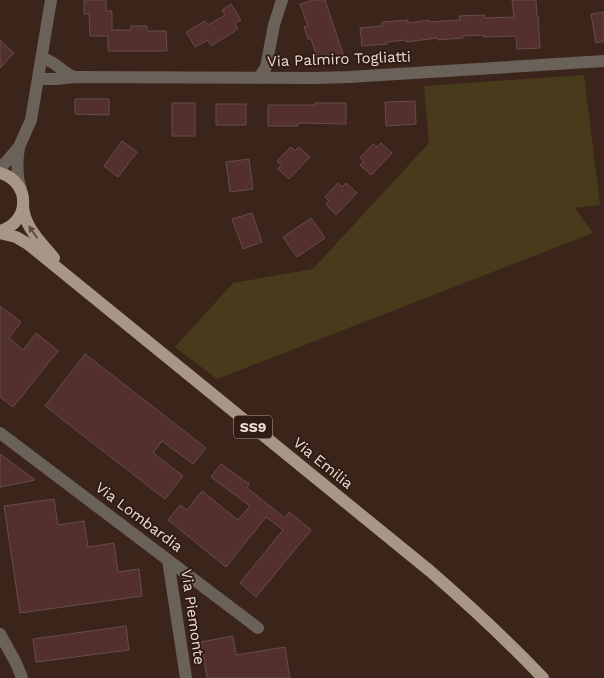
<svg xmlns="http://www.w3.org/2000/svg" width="604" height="678" viewBox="0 0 604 678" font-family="'Work Sans',sans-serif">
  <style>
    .green { fill: #483b1b }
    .building { fill: #53302d; stroke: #674c49 }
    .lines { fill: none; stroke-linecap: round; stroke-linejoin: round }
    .minor { stroke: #6a6259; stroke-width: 12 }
    .major { stroke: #a89786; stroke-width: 12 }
    .oneway { fill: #604d40 }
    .labels { text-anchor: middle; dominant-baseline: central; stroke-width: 4; stroke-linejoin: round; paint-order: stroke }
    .shield { fill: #301c12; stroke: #b3a39b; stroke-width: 1 }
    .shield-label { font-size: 14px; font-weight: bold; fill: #ebddd6 }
    .street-label { font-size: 15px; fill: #ebddd6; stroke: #301c12 }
  </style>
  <rect width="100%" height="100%" fill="#3b251b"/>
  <!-- green -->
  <path class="green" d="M584 75 600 205 575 208 593 233 217 379 175 347 233 283 313 269 429 143 424 86Z"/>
  <!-- building -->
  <g class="building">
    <path d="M84 0H106V11H112V30H131V26H147V31H166L167 51H108V36H90L89 14H84Z"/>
    <path d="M314 0H325L344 57 320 65 311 39H308L304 27 308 26 300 4Z"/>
    <path d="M512 0H536L537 16H538L540 48 517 49 516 36 483 37V35L463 36V38L438 40V38L406 42V40L387 42V44L362 46 360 28 382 26V22L408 20V23L429 20V22L460 20 459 16 485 15V18L514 17Z"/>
    <path d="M231 4 241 20 235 23 238 29 211 46 208 40 195 47 186 32 205 21 208 25 225 15 222 10Z"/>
    <path d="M604 12V41L596 43 591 14Z"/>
    <path d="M0 40 14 53 0 68Z"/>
    <path d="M75 99H109V115L75 114Z"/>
    <path d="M415 101 416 124 386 126 385 102Z"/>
    <rect x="172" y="103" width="23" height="33"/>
    <path d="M315 103H346V124L298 123V126H268V105H315Z"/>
    <rect x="216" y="104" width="30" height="21"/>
    <path d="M122 141 137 152 118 177 104 166Z"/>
    <path d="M381 143 392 153 371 175 360 165 364 161 360 158 373 144 377 147Z"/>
    <path d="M291 147 295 151 299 147 310 157 289 179 278 169 281 165 277 161Z"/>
    <path d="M249 159 253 189 230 192 226 162Z"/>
    <path d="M338 183 342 187 346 183 357 193 336 215 326 204 329 201 325 197Z"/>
    <path d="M252 213 262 242 243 249 232 219Z"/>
    <path d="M311 218 325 238 297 257 283 237Z"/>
    <path d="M0 306 21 322 9 338 23 350 36 333 58 351 13 407 0 397Z"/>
    <path d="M85 354 206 448 193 464 162 441 153 453 183 476 165 499 45 406Z"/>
    <path d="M0 454 35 480 0 487Z"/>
    <path d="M221 464 249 484 247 488 285 518 289 512 311 530 256 597 240 583 283 530 266 517 226 567 168 520 180 505 187 510 202 491 238 520 250 506 211 477Z"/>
    <path d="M54 499 58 525 84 521 88 547 114 543 118 572 139 569 142 596 20 613 4 506Z"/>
    <path d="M126 626 129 650 36 662 33 639Z"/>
    <path d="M233 636 236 655 285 647 290 678H207L201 642Z"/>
  </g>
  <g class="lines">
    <!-- minor -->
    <g class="minor">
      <path d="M42 58C58 62 61 73 75 77"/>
      <path d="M259 78 266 67 274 25 282 0"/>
      <path d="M38 79H56L75 77 313 78 349 77 604 61"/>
      <path d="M19 147C17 161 16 176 21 189"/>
      <path d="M0 168 8 160 19 147 31 120 51 0"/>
      <path d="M0 433 258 628"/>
      <path d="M168 560 186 678"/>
      <path d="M0 634 16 663 22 678"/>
    </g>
    <!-- major -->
    <g class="major">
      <path d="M0 173C31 182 31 222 0 231"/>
      <path d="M23 204C23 226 41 242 54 258"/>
      <path d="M0 233 16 237 28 244 430 571C469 605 507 640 543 678"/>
    </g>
  </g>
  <!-- one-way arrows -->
  <defs><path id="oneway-solid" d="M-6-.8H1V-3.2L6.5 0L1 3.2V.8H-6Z" transform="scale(1.25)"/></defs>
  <use class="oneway" href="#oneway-solid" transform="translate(33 232) rotate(-125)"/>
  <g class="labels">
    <!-- shield labels -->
    <rect class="shield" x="234" y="415.5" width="38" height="23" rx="4"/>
    <g class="shield-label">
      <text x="253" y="427">SS9</text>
    </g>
    <!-- street labels -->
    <g class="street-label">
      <text transform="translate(339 59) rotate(-2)">Via Palmiro Togliatti</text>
      <text transform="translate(323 463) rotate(39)">Via Emilia</text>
      <text transform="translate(139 517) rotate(37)">Via Lombardia</text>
      <text transform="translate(193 617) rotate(82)">Via Piemonte</text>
    </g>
  </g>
</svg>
